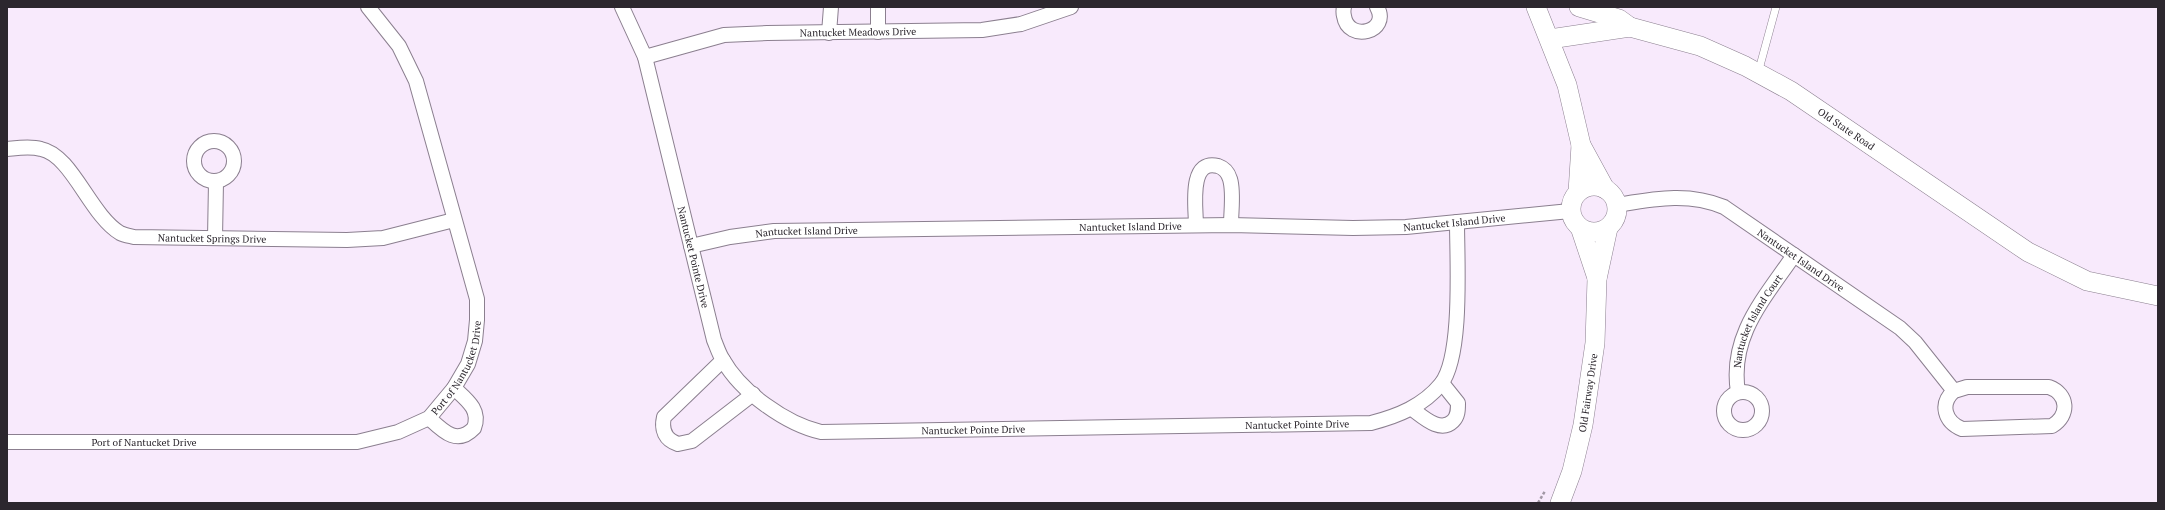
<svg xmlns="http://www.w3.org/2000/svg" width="2165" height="510" viewBox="0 0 2165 510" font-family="'PT Serif',serif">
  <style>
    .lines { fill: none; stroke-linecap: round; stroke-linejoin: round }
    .lane-casing { stroke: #8b7f8f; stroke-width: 8 }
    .street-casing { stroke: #8b7f8f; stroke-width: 16 }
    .secondary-casing { stroke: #8b7f8f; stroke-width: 20 }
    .path { stroke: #a298a5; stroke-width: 2.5; stroke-dasharray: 3 2; stroke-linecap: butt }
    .lane { stroke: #fff; stroke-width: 7 }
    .street { stroke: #fff; stroke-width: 14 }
    .secondary { stroke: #fff; stroke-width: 19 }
    .labels { text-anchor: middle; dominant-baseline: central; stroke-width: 4; stroke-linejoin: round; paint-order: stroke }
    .street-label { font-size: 10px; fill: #2c272e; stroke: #fdfdfd }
  </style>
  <rect width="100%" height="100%" fill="#f8eafc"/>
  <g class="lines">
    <!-- lane casing -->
    <g class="lane-casing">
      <path id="lane" d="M1758 73 1776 7"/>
    </g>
    <!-- street casing -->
    <g class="street-casing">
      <g id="street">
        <path id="s1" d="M622 7 645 57 714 340C717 347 719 354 723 360 741 392 786 424 821 432L1371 423C1398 416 1423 406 1441 384 1463 356 1457 260 1457 222"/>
        <path d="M878 7V32"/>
        <path d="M1344 7C1343 11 1343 12 1344 16 1348 43 1391 32 1377 7"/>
        <path d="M829 33 831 7"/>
        <path id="s2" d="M645 57 724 35 767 33 982 30 1021 24 1071 7"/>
        <circle cx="214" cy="161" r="20"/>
        <path id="s3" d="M7 149C18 148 30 146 41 149 72 155 90 215 120 233 124 235 130 236 134 237L347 240 383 238 454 220"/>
        <path id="s4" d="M1617 205C1654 199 1688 192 1724 207L1900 328 1915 342 1954 391 1967 387H2049C2068 394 2070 415 2052 426L1962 429C1945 422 1939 404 1954 391"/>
        <path d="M1196 225C1196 209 1188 158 1218 166 1224 168 1228 172 1230 179 1234 192 1231 211 1231 225"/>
        <path d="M215 238 216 182"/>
        <path id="s5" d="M691 246 730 237 774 231 1231 225 1353 228 1406 227 1570 211"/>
        <path d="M723 360 664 417C661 430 665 440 678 444L692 441 753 394"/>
        <circle cx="1743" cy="411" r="19"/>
        <path id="s6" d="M1738 392C1729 336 1764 299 1794 255"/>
        <path d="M1412 409C1422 416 1440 434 1453 421 1458 416 1458 410 1458 403L1442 383"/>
        <path d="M429 418C443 431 457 446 474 428 481 410 467 400 454 388"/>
        <path id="s7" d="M7 442H357L398 432 429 418 454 388 468 364 475 341 477 320V299L416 81 399 46 368 7"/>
      </g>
    </g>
    <!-- secondary casing -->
    <g class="secondary-casing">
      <g id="secondary">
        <path d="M1536 7 1567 85 1581 145 1605 189"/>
        <path d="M1579 7 1619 19 1630 27"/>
        <path id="s8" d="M1550 39 1630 27 1700 46 1745 66 1791 91 2028 252 2087 281 2158 296"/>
        <circle cx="1594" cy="209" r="23"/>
        <path d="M1578 192 1581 145"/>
        <path d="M1581 230 1597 278"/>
        <path id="s9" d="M1560 503 1572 471 1583 425 1595 343 1597 279 1608 228"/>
      </g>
    </g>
    <!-- path -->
    <path class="path" d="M1538 503 1545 491"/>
    <!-- lane -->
    <use href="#lane" class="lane"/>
    <!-- street -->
    <use href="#street" class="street"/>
    <!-- secondary -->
    <use href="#secondary" class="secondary"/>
  </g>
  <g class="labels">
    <!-- street labels -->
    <g class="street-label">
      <text stroke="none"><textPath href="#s2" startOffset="216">Nantucket Meadows Drive</textPath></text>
      <text stroke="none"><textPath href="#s8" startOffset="322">Old State Road</textPath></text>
      <text stroke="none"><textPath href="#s5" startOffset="765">Nantucket Island Drive</textPath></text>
      <text stroke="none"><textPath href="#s5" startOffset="441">Nantucket Island Drive</textPath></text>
      <text stroke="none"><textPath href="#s5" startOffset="117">Nantucket Island Drive</textPath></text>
      <text stroke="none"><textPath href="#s3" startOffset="244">Nantucket Springs Drive</textPath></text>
      <text stroke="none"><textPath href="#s1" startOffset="261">Nantucket Pointe Drive</textPath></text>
      <text stroke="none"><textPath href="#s4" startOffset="202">Nantucket Island Drive</textPath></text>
      <text stroke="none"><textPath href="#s6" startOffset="76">Nantucket Island Court</textPath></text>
      <text stroke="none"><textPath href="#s7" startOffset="485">Port of Nantucket Drive</textPath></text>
      <text stroke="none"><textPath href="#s9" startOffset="114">Old Fairway Drive</textPath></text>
      <text stroke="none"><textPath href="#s1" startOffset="969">Nantucket Pointe Drive</textPath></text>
      <text stroke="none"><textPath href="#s1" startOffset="645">Nantucket Pointe Drive</textPath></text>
      <text stroke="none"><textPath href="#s7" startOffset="137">Port of Nantucket Drive</textPath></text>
    </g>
  </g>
  <!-- border -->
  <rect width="2165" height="510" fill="none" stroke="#2c272e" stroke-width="16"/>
</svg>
